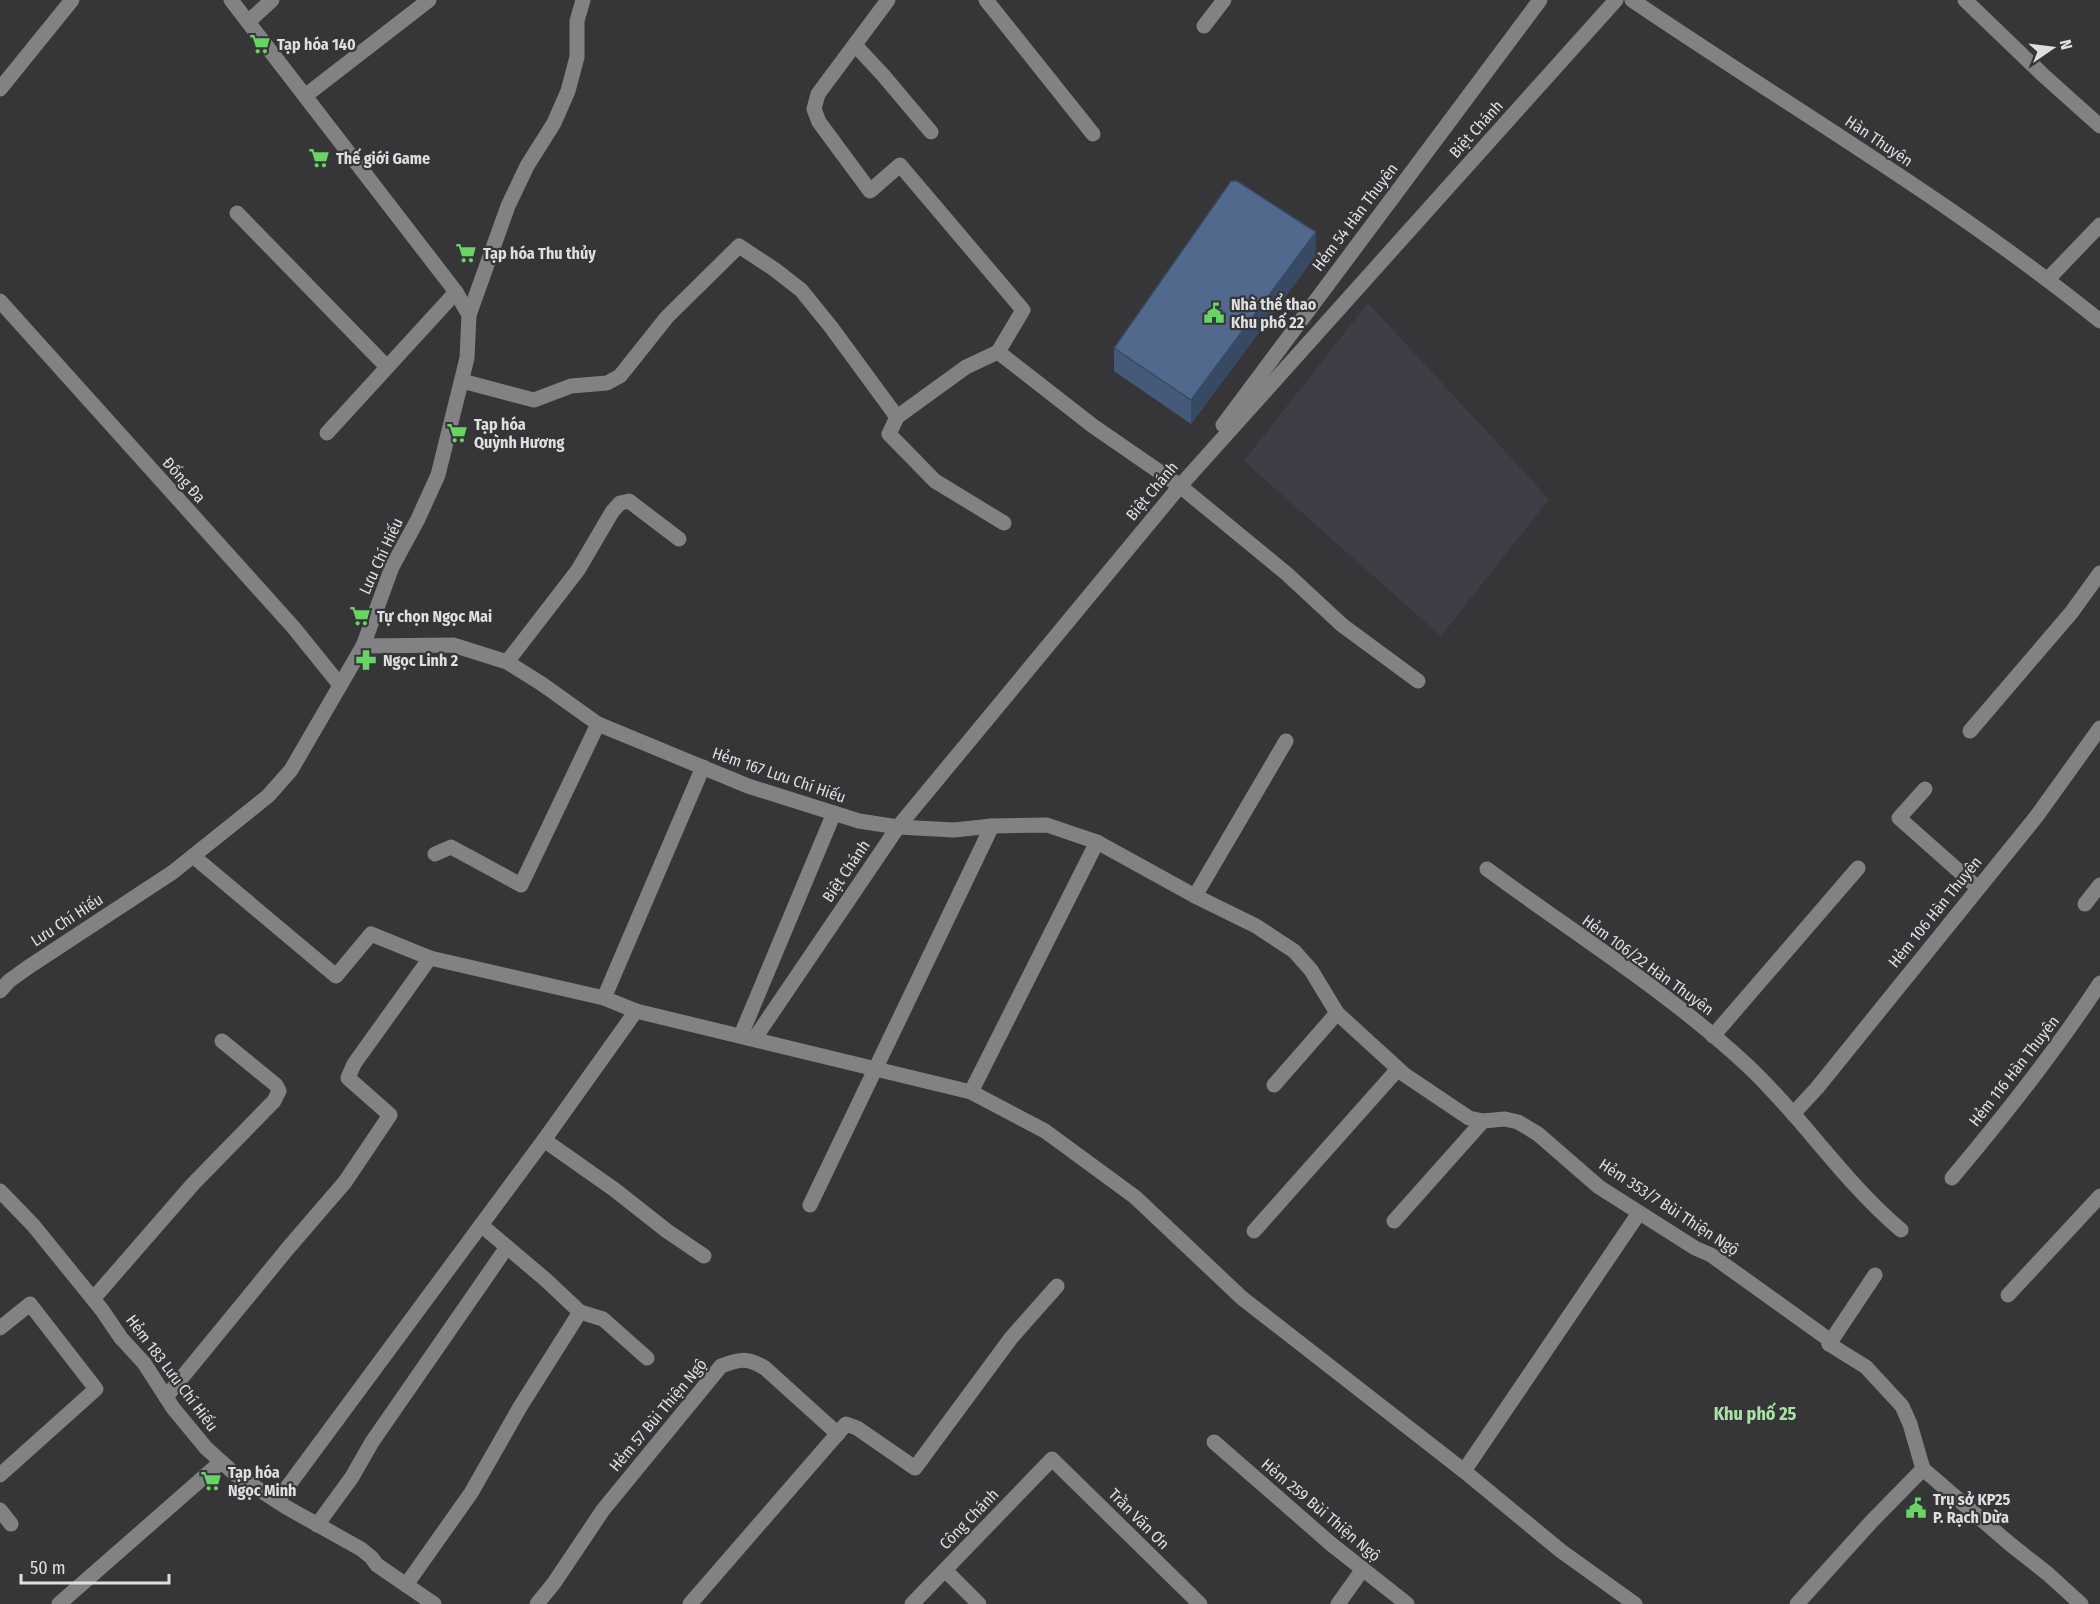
<svg xmlns="http://www.w3.org/2000/svg" width="2100" height="1604" viewBox="0 0 2100 1604" font-family="'Fira Sans Condensed',sans-serif">
  <style>
    .built { fill: #3e3e47 }
    .lines { fill: none; stroke-linecap: round; stroke-linejoin: round }
    .minor { stroke: #828183; stroke-width: 15 }
    .wall { fill: #455a79 }
    .shaded-wall { fill: #384a63 }
    .building { fill: #50698d; stroke: #384a63; stroke-width: 1.5 }
    .labels { text-anchor: middle; dominant-baseline: central; stroke-width: 4.5; stroke-linejoin: round; paint-order: stroke }
    .poi-label { font-size: 16px; font-weight: bold; fill: #dfdfe1; stroke: #363639; text-anchor: start }
    .street-label { font-size: 16px; fill: #dfdfe1; stroke: #363639 }
    .neighbourhood-label { font-size: 18px; font-weight: bold; fill: #abe3a7; stroke: #363639 }
  </style>
  <rect width="100%" height="100%" fill="#363639"/>
  <!-- built -->
  <path class="built" d="M1368 303 1549 499 1441 636 1244 461Z"/>
  <g class="lines">
    <!-- minor -->
    <g class="minor">
      <path d="M231 0 456 292 469 315"/>
      <path d="M888 0 818 94 814 109 819 122 870 191 900 165 1023 310 998 352 966 367 897 417"/>
      <path d="M986 0 1093 134"/>
      <path d="M1632 0C1788 106 1953 202 2100 321"/>
      <path d="M1965 0 2043 75 2100 126"/>
      <path d="M248 22 272 0"/>
      <path d="M1204 26 1224 0"/>
      <path d="M855 45 883 75 931 132"/>
      <path d="M0 89 72 0"/>
      <path d="M305 96 429 0"/>
      <path d="M237 213 387 367"/>
      <path d="M2048 279 2100 225"/>
      <path d="M0 301 294 628 340 685"/>
      <path d="M998 352 1093 426 1180 486 1287 574 1342 625 1418 681"/>
      <path d="M462 381 534 400 571 386 607 383 620 376 667 317 739 246 774 269 801 290 831 327 897 417 889 434 935 481 1004 523"/>
      <path d="M1223 425 1540 0"/>
      <path d="M327 433 456 292"/>
      <path d="M363 646 453 645 507 662 542 684 598 724 748 786 859 821 898 827 954 830 992 826 1047 825 1097 842 1195 896 1256 926 1294 951 1311 970 1337 1013 1405 1075 1469 1118 1483 1121 1505 1119 1518 1122 1538 1134 1599 1187 1695 1248 1711 1255 1828 1339 1829 1344 1866 1367 1902 1406 1910 1424 1923 1469 2010 1544 2048 1574 2081 1604"/>
      <path d="M507 662 578 570 612 512 620 503 629 501 679 539"/>
      <path d="M1970 731 2071 613 2100 573"/>
      <path d="M1925 789 1899 818 1978 888"/>
      <path d="M435 854 451 847 521 885 598 724"/>
      <path d="M193 856 336 976 371 934 430 958 604 998 636 1011 971 1092 1045 1131 1135 1197 1242 1298 1464 1471 1561 1551 1635 1604"/>
      <path d="M1487 869C1575 934 1669 992 1749 1067 1803 1118 1844 1182 1901 1230"/>
      <path d="M1195 896 1286 741"/>
      <path d="M2085 904 2100 885"/>
      <path d="M0 991 9 981 27 968 173 872 268 796 291 770 363 646 392 567 418 519 438 475 467 358 469 315 508 206 527 166 554 123 568 91 577 57V21L583 0"/>
      <path d="M604 998 703 767"/>
      <path d="M741 1035 834 813"/>
      <path d="M1713 1036 1858 868"/>
      <path d="M755 1038 898 827 1180 486 1616 0"/>
      <path d="M1274 1085 1337 1013"/>
      <path d="M971 1092 1097 842"/>
      <path d="M1793 1114 1817 1088 2036 817 2100 728"/>
      <path d="M544 1140 615 1190 667 1231 704 1256"/>
      <path d="M1952 1178C2005 1115 2055 1052 2100 983"/>
      <path d="M0 1191 33 1225 102 1310 121 1338 144 1363 173 1408 206 1448 235 1474 286 1507 361 1549 371 1557 377 1565 434 1604"/>
      <path d="M810 1205 992 826"/>
      <path d="M1394 1221 1483 1121"/>
      <path d="M481 1225 546 1280 580 1312 603 1319 647 1358"/>
      <path d="M1254 1231 1398 1069"/>
      <path d="M2008 1295 2100 1196"/>
      <path d="M93 1299 193 1184 274 1101 279 1091 276 1085 222 1041"/>
      <path d="M0 1328 30 1304 96 1389 0 1475"/>
      <path d="M1829 1344 1875 1275"/>
      <path d="M166 1397 289 1247 345 1182 390 1115 348 1078 354 1064 430 958"/>
      <path d="M1214 1442 1331 1544 1407 1604"/>
      <path d="M1464 1471 1639 1213"/>
      <path d="M277 1501 544 1140 636 1011"/>
      <path d="M0 1510 11 1524"/>
      <path d="M317 1525 352 1477 372 1442 507 1247"/>
      <path d="M945 1570 979 1604"/>
      <path d="M406 1585 471 1493 520 1407 580 1312"/>
      <path d="M59 1604 221 1462"/>
      <path d="M537 1604 554 1583 603 1510 721 1366C740 1359 747 1357 765 1368L838 1434"/>
      <path d="M690 1604 846 1424 857 1428 915 1468 1011 1338 1057 1286"/>
      <path d="M912 1604 1052 1459 1200 1604"/>
      <path d="M1338 1604 1363 1569"/>
      <path d="M1797 1604 1872 1521 1923 1469"/>
    </g>
  </g>
  <!-- wall -->
  <path class="wall" d="M1316 255 1191 424 1114 371V348Z"/>
  <!-- shaded-wall -->
  <path class="shaded-wall" d="M1316 232V255L1191 424V400Z"/>
  <!-- building -->
  <path class="building" d="M1231 181H1237L1316 232 1191 400 1114 348Z"/>
  <!-- icons -->
  <defs>
    <g id="supermarket-bare" transform="scale(1.62)"><path d="M-6-5.5h2.5l.6 2H6L4.5 2H-2.5L-4.4-4H-6ZM-1.5 3.2a1.3 1.3 0 1 0 .1 0ZM3 3.2a1.3 1.3 0 1 0 .1 0Z" fill="#68d465" stroke="#363639" stroke-width="2.5" paint-order="stroke"/></g>
    <g id="civic-bare" transform="scale(1.62)"><path d="M-.6-6.5H3V-4.5H.6V-3L4-1V1h2V6H-6V1h2V-1L-.6-3ZM-1.2 2.5V6h2.4V2.5Z" fill="#68d465" stroke="#363639" stroke-width="2.5" paint-order="stroke"/></g>
    <g id="pharmacy-bare" transform="scale(1.62)"><path d="M-2-6h4v4h4v4h-4v4h-4v-4h-4v-4h4Z" fill="#68d465" stroke="#363639" stroke-width="2.5" paint-order="stroke"/></g>
  </defs>
  <g fill-rule="evenodd">
    <use href="#supermarket-bare" x="260" y="44"/>
    <use href="#supermarket-bare" x="319" y="158"/>
    <use href="#supermarket-bare" x="466" y="253"/>
    <use href="#civic-bare" x="1214" y="313"/>
    <use href="#supermarket-bare" x="457" y="433"/>
    <use href="#supermarket-bare" x="360" y="616"/>
    <use href="#pharmacy-bare" x="366" y="660"/>
    <use href="#supermarket-bare" x="211" y="1481"/>
    <use href="#civic-bare" x="1916" y="1508"/>
  </g>
  <g class="labels">
    <!-- poi labels -->
    <g class="poi-label">
      <text x="277" y="44">Tạp hóa 140</text>
      <text x="336" y="158">Thế giới Game</text>
      <text x="483" y="253">Tạp hóa Thu thủy</text>
      <text x="1231" y="304">Nhà thể thao<tspan x="1231" dy="18">Khu phố 22</tspan></text>
      <text x="474" y="424">Tạp hóa<tspan x="474" dy="18">Quỳnh Hương</tspan></text>
      <text x="377" y="616">Tự chọn Ngọc Mai</text>
      <text x="383" y="660">Ngọc Linh 2</text>
      <text x="228" y="1472">Tạp hóa<tspan x="228" dy="18">Ngọc Minh</tspan></text>
      <text x="1933" y="1499">Trụ sở KP25<tspan x="1933" dy="18">P. Rạch Dừa</tspan></text>
    </g>
    <!-- street labels -->
    <g class="street-label">
      <text transform="translate(1476 129) rotate(-48)">Biệt Chánh</text>
      <text transform="translate(1879 141) rotate(34)">Hàn Thuyên</text>
      <text transform="translate(1355 217) rotate(-53)">Hẻm 54 Hàn Thuyên</text>
      <text transform="translate(184 480) rotate(48)">Đống Đa</text>
      <text transform="translate(1152 491) rotate(-50)">Biệt Chánh</text>
      <text transform="translate(381 556) rotate(-65)">Lưu Chí Hiếu</text>
      <text transform="translate(779 775) rotate(19)">Hẻm 167 Lưu Chí Hiếu</text>
      <text transform="translate(846 871) rotate(-56)">Biệt Chánh</text>
      <text transform="translate(1935 912) rotate(-51)">Hẻm 106 Hàn Thuyên</text>
      <text transform="translate(67 920) rotate(-33)">Lưu Chí Hiếu</text>
      <text transform="translate(1648 965) rotate(36)">Hẻm 106/22 Hàn Thuyên</text>
      <text transform="translate(2014 1071) rotate(-52)">Hẻm 116 Hàn Thuyên</text>
      <text transform="translate(1669 1207) rotate(33)">Hẻm 353/7 Bùi Thiện Ngộ</text>
      <text transform="translate(172 1373) rotate(53)">Hẻm 183 Lưu Chí Hiếu</text>
      <text transform="translate(658 1415) rotate(-50)">Hẻm 57 Bùi Thiện Ngộ</text>
      <text transform="translate(1321 1510) rotate(40)">Hẻm 259 Bùi Thiện Ngộ</text>
      <text transform="translate(969 1519) rotate(-46)">Công Chánh</text>
      <text transform="translate(1139 1519) rotate(45)">Trần Văn Ơn</text>
    </g>
    <!-- neighbourhood labels -->
    <g class="neighbourhood-label">
      <text x="1755" y="1414">Khu phố 25</text>
    </g>
  </g>
  <!-- north arrow -->
  <g transform="translate(2052 48) rotate(76)" stroke="#363639" stroke-width="4.5" paint-order="stroke">
  <path d="M0-4.5L10 22L0 15L-10 22Z" fill="#dfdfe1"/>
  <text y="-9" font-size="16" font-weight="bold" text-anchor="middle" fill="#dfdfe1">N</text>
  </g>
  <!-- scale -->
  <path d="M21 1574v9h148v-9" fill="none" stroke="#dfdfe1" stroke-width="3"/>
  <text x="30" y="1574" font-size="18" fill="#dfdfe1" stroke="#363639" stroke-width="4.5" paint-order="stroke">50 m</text>
</svg>
